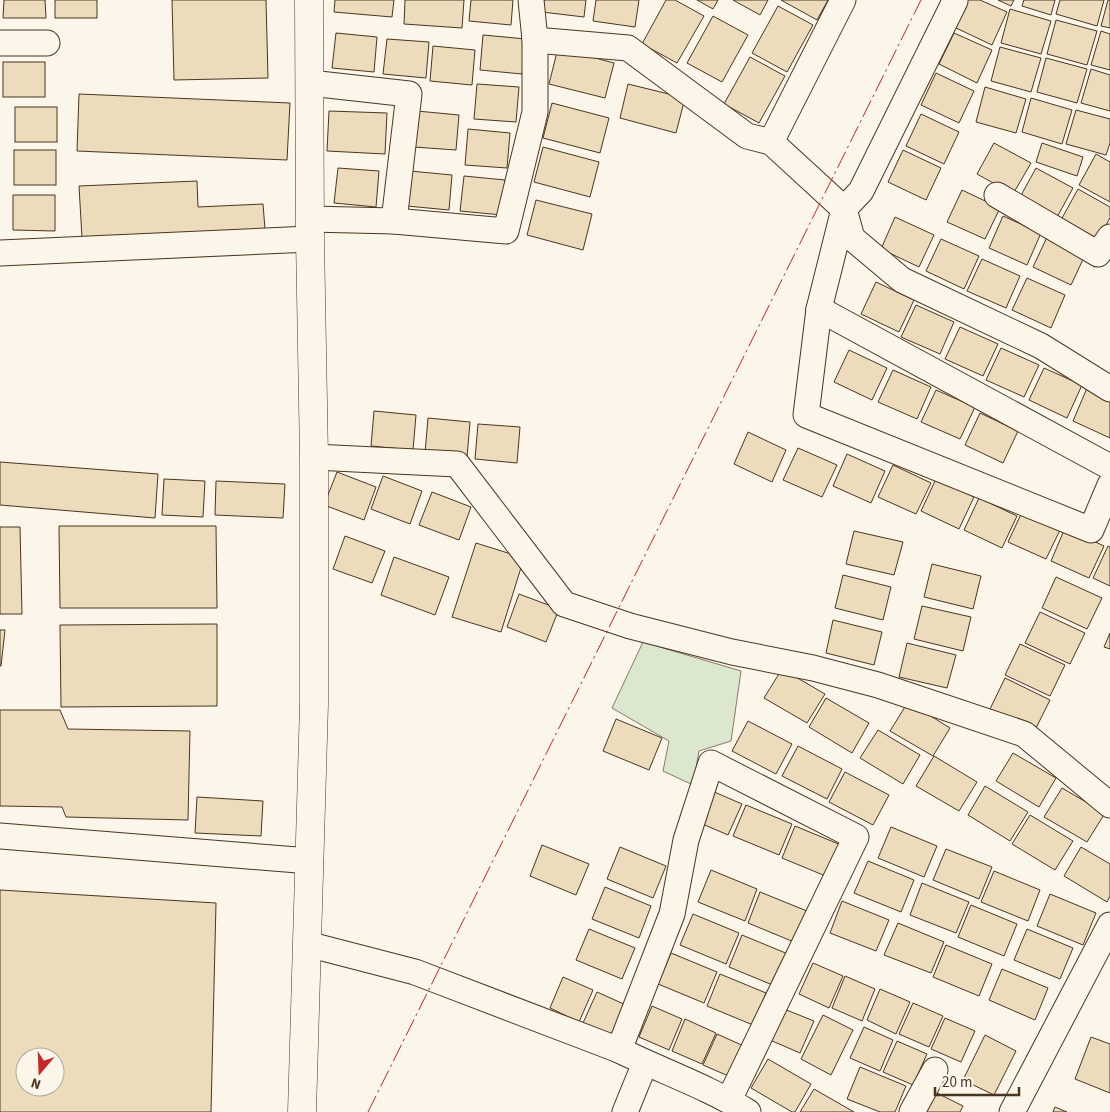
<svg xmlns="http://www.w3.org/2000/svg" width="1110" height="1112" viewBox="0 0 1110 1112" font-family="'Source Sans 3',sans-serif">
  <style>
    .green { fill: #dce7d0; stroke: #887966 }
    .building { fill: #ecdcbc; stroke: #4a3520; fill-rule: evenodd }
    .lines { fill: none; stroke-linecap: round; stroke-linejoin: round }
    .street-casing { stroke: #4a3520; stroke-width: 27 }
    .secondary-casing { stroke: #4a3520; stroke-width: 29 }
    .street { stroke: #fbf6e9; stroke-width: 25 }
    .secondary { stroke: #fbf6e9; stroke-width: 28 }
    .power { stroke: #c62828; stroke-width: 1; stroke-dasharray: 18 4 2.5 4; stroke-linecap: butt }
  </style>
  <rect width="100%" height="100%" fill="#fbf6e9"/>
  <!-- green -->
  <path class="green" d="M643 642 741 671 731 741 699 751 693 785 663 771 669 741 612 708Z"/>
  <!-- building -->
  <g class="building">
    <path d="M4 0H45L46 18H3Z"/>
    <rect x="55" y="0" width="42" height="18"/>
    <path d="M172 0H266L268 78 174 80Z"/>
    <path d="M335 0H394L392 17 334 12Z"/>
    <path d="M405 0H464L462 28 404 24Z"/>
    <path d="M471 0H513L511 25 469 21Z"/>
    <path d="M544 0H586L584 17 542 12Z"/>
    <path d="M596 0H639L635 27 593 21Z"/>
    <path d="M666 0H675L704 16 677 63 642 44Z"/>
    <path d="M697 0H718L713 9Z"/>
    <path d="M733 0H768L760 15Z"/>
    <path d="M781 0H828L817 20Z"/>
    <path d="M966 0H980L1007 12 992 45 954 27Z"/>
    <path d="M998 0H1014L1011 6Z"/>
    <path d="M1024 0H1055L1051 15 1022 6Z"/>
    <path d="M1060 0H1104L1097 26 1056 14Z"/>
    <path d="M1108 0H1110V28L1101 26Z"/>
    <path d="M778 6 813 25 787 72 752 53Z"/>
    <path d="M1010 9 1051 21 1041 54 1001 43Z"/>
    <path d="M713 16 748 35 722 82 687 63Z"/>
    <path d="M1056 20 1097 31 1087 65 1047 54Z"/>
    <path d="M1101 31 1110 34V70L1091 65Z"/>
    <path d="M336 33 377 37 374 72 332 68Z"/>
    <path d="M954 33 992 50 977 83 939 64Z"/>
    <path d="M483 35 526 39 522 74 480 70Z"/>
    <path d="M387 39 429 42 426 78 383 74Z"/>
    <path d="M433 46 475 50 472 85 430 81Z"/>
    <path d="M1000 47 1041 58 1031 92 991 81Z"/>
    <path d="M558 48 614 63 605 98 549 84Z"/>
    <path d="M750 57 785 76 759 123 724 104Z"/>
    <path d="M1046 58 1087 69 1077 103 1037 92Z"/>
    <rect x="3" y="62" width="42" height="35"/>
    <path d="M1091 69 1110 75V111L1081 103Z"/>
    <path d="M936 73 974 91 959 123 921 105Z"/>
    <path d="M477 84 519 87 516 122 474 119Z"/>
    <path d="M628 84 685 98 676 133 620 118Z"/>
    <path d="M985 87 1026 99 1016 133 976 122Z"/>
    <path d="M79 94 290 103 287 160 77 151Z"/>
    <path d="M1031 98 1072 110 1062 144 1022 132Z"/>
    <path d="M552 103 609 118 600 153 543 138Z"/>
    <rect x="15" y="107" width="42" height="35"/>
    <path d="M1076 110 1110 119V143L1106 155 1066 144Z"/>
    <path d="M329 111 387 113 385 154 327 151Z"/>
    <path d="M417 111 459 115 456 150 414 147Z"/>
    <path d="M921 114 959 132 944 164 906 146Z"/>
    <path d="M468 129 510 133 507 168 465 165Z"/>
    <path d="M994 143 1031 163 1013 194 977 174Z"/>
    <path d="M1042 143 1083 157 1077 176 1036 162Z"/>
    <path d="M543 147 599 162 590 197 534 182Z"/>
    <rect x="14" y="150" width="42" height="35"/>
    <path d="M903 150 941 168 926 200 888 182Z"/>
    <path d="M1096 154 1110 162V202L1079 185Z"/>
    <path d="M338 168 379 171 376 207 334 203Z"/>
    <path d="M1036 168 1073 188 1056 219 1019 199Z"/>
    <path d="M410 171 452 175 449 210 407 206Z"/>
    <path d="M464 176 505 180 502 215 460 211Z"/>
    <path d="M197 181 198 207 263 204 265 229 82 238 79 186Z"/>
    <path d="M1078 189 1110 207V218L1097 241 1061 220Z"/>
    <path d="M962 190 1000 208 985 239 947 222Z"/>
    <path d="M13 195H55V231L13 230Z"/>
    <path d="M536 200 592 214 583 250 527 235Z"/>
    <path d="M1003 216 1041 233 1027 265 989 248Z"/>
    <path d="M895 217 934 235 919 267 881 249Z"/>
    <path d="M1048 235 1086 253 1071 285 1033 267Z"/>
    <path d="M941 239 979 256 964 289 926 271Z"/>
    <path d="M982 259 1020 276 1006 308 967 291Z"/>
    <path d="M1027 278 1065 295 1051 328 1012 310Z"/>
    <path d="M876 282 914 300 899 332 861 314Z"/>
    <path d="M916 305 954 322 940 354 901 337Z"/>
    <path d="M960 327 998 344 983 376 945 359Z"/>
    <path d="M1001 348 1039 365 1024 397 986 380Z"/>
    <path d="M849 350 887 368 872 400 834 382Z"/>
    <path d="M1044 368 1082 385 1067 418 1029 400Z"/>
    <path d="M893 370 931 387 917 419 878 402Z"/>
    <path d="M1087 388 1110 399V438L1073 421Z"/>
    <path d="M936 390 975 407 960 439 921 422Z"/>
    <path d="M374 411 416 415 413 450 371 446Z"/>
    <path d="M980 413 1018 431 1003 463 965 445Z"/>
    <path d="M428 418 470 422 467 457 425 453Z"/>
    <path d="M478 424 520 427 517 463 475 459Z"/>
    <path d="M748 432 786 450 772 482 734 464Z"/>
    <path d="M798 448 837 465 822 497 783 480Z"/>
    <path d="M847 454 885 471 871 503 833 486Z"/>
    <path d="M0 462 158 474 155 518 0 505Z"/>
    <path d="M893 465 931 483 916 514 878 497Z"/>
    <path d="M337 472 376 487 364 520 324 505Z"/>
    <path d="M383 476 422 491 410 524 371 509Z"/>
    <path d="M164 479 205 481 203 517 162 515Z"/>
    <path d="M936 479 974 497 959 529 921 511Z"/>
    <path d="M216 481 285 484 283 518 215 515Z"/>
    <path d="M432 492 471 507 459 540 419 525Z"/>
    <path d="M979 498 1017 516 1002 548 964 530Z"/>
    <path d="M1023 510 1061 528 1046 559 1008 542Z"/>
    <path d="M59 526H216L217 608H60Z"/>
    <path d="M0 527H20L22 614H0Z"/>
    <path d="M1065 528 1104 546 1089 578 1051 561Z"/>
    <path d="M854 531 903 542 894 575 846 564Z"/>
    <path d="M345 536 385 551 372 583 333 569Z"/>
    <path d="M476 543 524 558 501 632 452 617Z"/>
    <path d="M1108 546 1110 547V586L1093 578Z"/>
    <path d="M394 557 449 577 435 615 381 595Z"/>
    <path d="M932 564 981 576 973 609 924 597Z"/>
    <path d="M843 575 891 587 883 620 835 608Z"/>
    <path d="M1056 577 1102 598 1087 629 1042 608Z"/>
    <path d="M519 594 559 609 546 642 507 627Z"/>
    <path d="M922 606 971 617 963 651 914 639Z"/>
    <path d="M1040 612 1085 633 1070 664 1025 643Z"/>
    <path d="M833 620 882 632 874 665 826 653Z"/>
    <path d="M217 624V706L61 707 60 625Z"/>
    <path d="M0 630H5L1 666H0Z"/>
    <path d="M1110 633V649L1104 647Z"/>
    <path d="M907 643 956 655 947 688 899 677Z"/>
    <path d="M1020 644 1065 665 1050 696 1005 675Z"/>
    <path d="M782 669 825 694 807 723 764 698Z"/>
    <path d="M1005 678 1050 700 1035 730 990 709Z"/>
    <path d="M826 698 869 723 852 753 809 727Z"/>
    <path d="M908 702 950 728 933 756 890 731Z"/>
    <path d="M0 710H60L68 729 190 731 188 820 66 817 62 807 0 806Z"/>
    <path d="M616 719 662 738 649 770 603 751Z"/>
    <path d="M748 721 792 744 776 774 732 751Z"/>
    <path d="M878 730 920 755 903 784 860 758Z"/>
    <path d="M798 746 842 769 827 799 782 776Z"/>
    <path d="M1013 753 1056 778 1039 807 996 781Z"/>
    <path d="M934 756 977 782 959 811 916 786Z"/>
    <path d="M845 772 889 795 873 825 829 802Z"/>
    <path d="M985 786 1028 812 1010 841 968 815Z"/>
    <path d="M1062 788 1105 813 1087 842 1044 817Z"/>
    <path d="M712 791 742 804 728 835 698 822Z"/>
    <path d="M197 797 263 801 261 836 195 833Z"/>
    <path d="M746 805 792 824 779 855 733 836Z"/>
    <path d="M1030 815 1073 841 1055 870 1012 844Z"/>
    <path d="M795 826 841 845 828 877 782 858Z"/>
    <path d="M891 827 937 846 924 877 878 858Z"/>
    <path d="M542 845 589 864 576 895 530 876Z"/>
    <path d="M620 847 666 866 653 898 607 879Z"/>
    <path d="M1081 847 1110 864V896L1107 902 1064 876Z"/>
    <path d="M946 849 992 867 979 899 933 880Z"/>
    <path d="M868 861 914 880 901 912 854 893Z"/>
    <path d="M711 870 757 889 745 921 698 902Z"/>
    <path d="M994 871 1040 890 1028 921 981 902Z"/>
    <path d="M922 883 969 902 956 933 910 915Z"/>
    <path d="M605 887 651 906 639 938 592 919Z"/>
    <path d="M0 890 216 903 211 1112H0ZM25 1057H55V1087H25Z"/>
    <path d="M760 892 807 911 794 942 748 923Z"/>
    <path d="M1050 894 1096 913 1083 945 1037 926Z"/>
    <path d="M842 901 889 920 876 951 830 933Z"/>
    <path d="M971 905 1017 924 1004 956 958 937Z"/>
    <path d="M693 914 739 933 726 964 680 945Z"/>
    <path d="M898 923 944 942 931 973 884 955Z"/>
    <path d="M589 929 635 948 622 979 576 960Z"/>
    <path d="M1027 929 1073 948 1060 979 1014 960Z"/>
    <path d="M742 935 788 954 775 986 729 967Z"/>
    <path d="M946 945 992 964 979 996 933 977Z"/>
    <path d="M671 953 717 972 704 1003 658 984Z"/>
    <path d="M813 963 843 976 829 1008 799 994Z"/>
    <path d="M1002 969 1048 988 1035 1020 989 1000Z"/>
    <path d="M720 974 766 993 753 1025 707 1006Z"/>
    <path d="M845 976 875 989 862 1021 832 1008Z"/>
    <path d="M563 977 593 990 579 1022 550 1008Z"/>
    <path d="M880 989 910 1002 896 1034 867 1020Z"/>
    <path d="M597 992 626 1005 613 1036 583 1023Z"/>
    <path d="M913 1003 943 1016 929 1047 899 1034Z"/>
    <path d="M652 1006 682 1019 669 1050 639 1037Z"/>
    <path d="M784 1009 814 1021 800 1053 770 1040Z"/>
    <path d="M823 1015 853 1030 831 1075 801 1059Z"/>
    <path d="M945 1018 975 1031 961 1062 931 1049Z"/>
    <path d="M685 1019 716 1033 702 1064 672 1051Z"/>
    <path d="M864 1027 893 1040 880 1071 850 1058Z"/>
    <path d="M717 1034 746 1047 733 1078 703 1065Z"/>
    <path d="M985 1035 1016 1051 994 1095 963 1080Z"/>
    <path d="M1091 1037 1110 1044V1093L1075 1079Z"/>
    <path d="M897 1041 927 1054 913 1085 883 1072Z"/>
    <path d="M768 1059 811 1084 795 1112H792L751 1088Z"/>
    <path d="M860 1067 906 1086 895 1112H880L847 1099Z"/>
    <path d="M814 1089 854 1112H800Z"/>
    <path d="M933 1091 963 1106 960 1112H922Z"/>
    <path d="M1055 1107 1067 1112H1053Z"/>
  </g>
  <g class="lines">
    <!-- street casing -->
    <g class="street-casing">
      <g id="street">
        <path d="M955 1 861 191 844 209 819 309 806 415 1091 530 1110 485"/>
        <path d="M535 40 628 48 747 136 771 142 844 209 852 238 902 280 1041 346 1110 389"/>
        <path d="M0 43H47"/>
        <path d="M310 83 409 94 394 221"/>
        <path d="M771 142 843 0"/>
        <path d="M997 195 1098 254 1110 237"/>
        <path d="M310 219 394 221 506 231 535 112V40L531 0"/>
        <path d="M0 253 310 239"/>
        <path d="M819 309 1110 467"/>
        <path d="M314 457 457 464 564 604 630 626 732 652 813 668 878 685 1024 734 1110 805"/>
        <path d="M0 836 310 861"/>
        <path d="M307 944 415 972 619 1050C662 1071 708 1087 748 1112"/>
        <path d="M619 1050 672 914 686 840 711 763 856 837 729 1100"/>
        <path d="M625 1112 645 1063"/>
        <path d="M912 1112 935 1070"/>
        <path d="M1012 1112 1110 925"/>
      </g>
    </g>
    <!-- secondary casing -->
    <g class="secondary-casing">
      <path id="secondary" d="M302 1112 314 704V457L310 239 309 0"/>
    </g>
    <!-- street -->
    <use href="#street" class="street"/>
    <!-- secondary -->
    <use href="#secondary" class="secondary"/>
    <!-- power -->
    <path class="power" d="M368 1112 921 0"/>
  </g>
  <!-- north arrow -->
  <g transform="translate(40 1072) rotate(199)"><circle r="24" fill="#fbf6e9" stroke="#b4a999"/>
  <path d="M0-4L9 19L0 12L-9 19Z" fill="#c62828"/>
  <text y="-8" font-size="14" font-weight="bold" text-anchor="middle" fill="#4a3520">N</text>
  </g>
  <!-- scale -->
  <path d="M935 1087v8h84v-8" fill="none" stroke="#4a3520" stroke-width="2.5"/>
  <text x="942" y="1087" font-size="15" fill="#4a3520" stroke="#fbf6e9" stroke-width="4" paint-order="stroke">20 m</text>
</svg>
